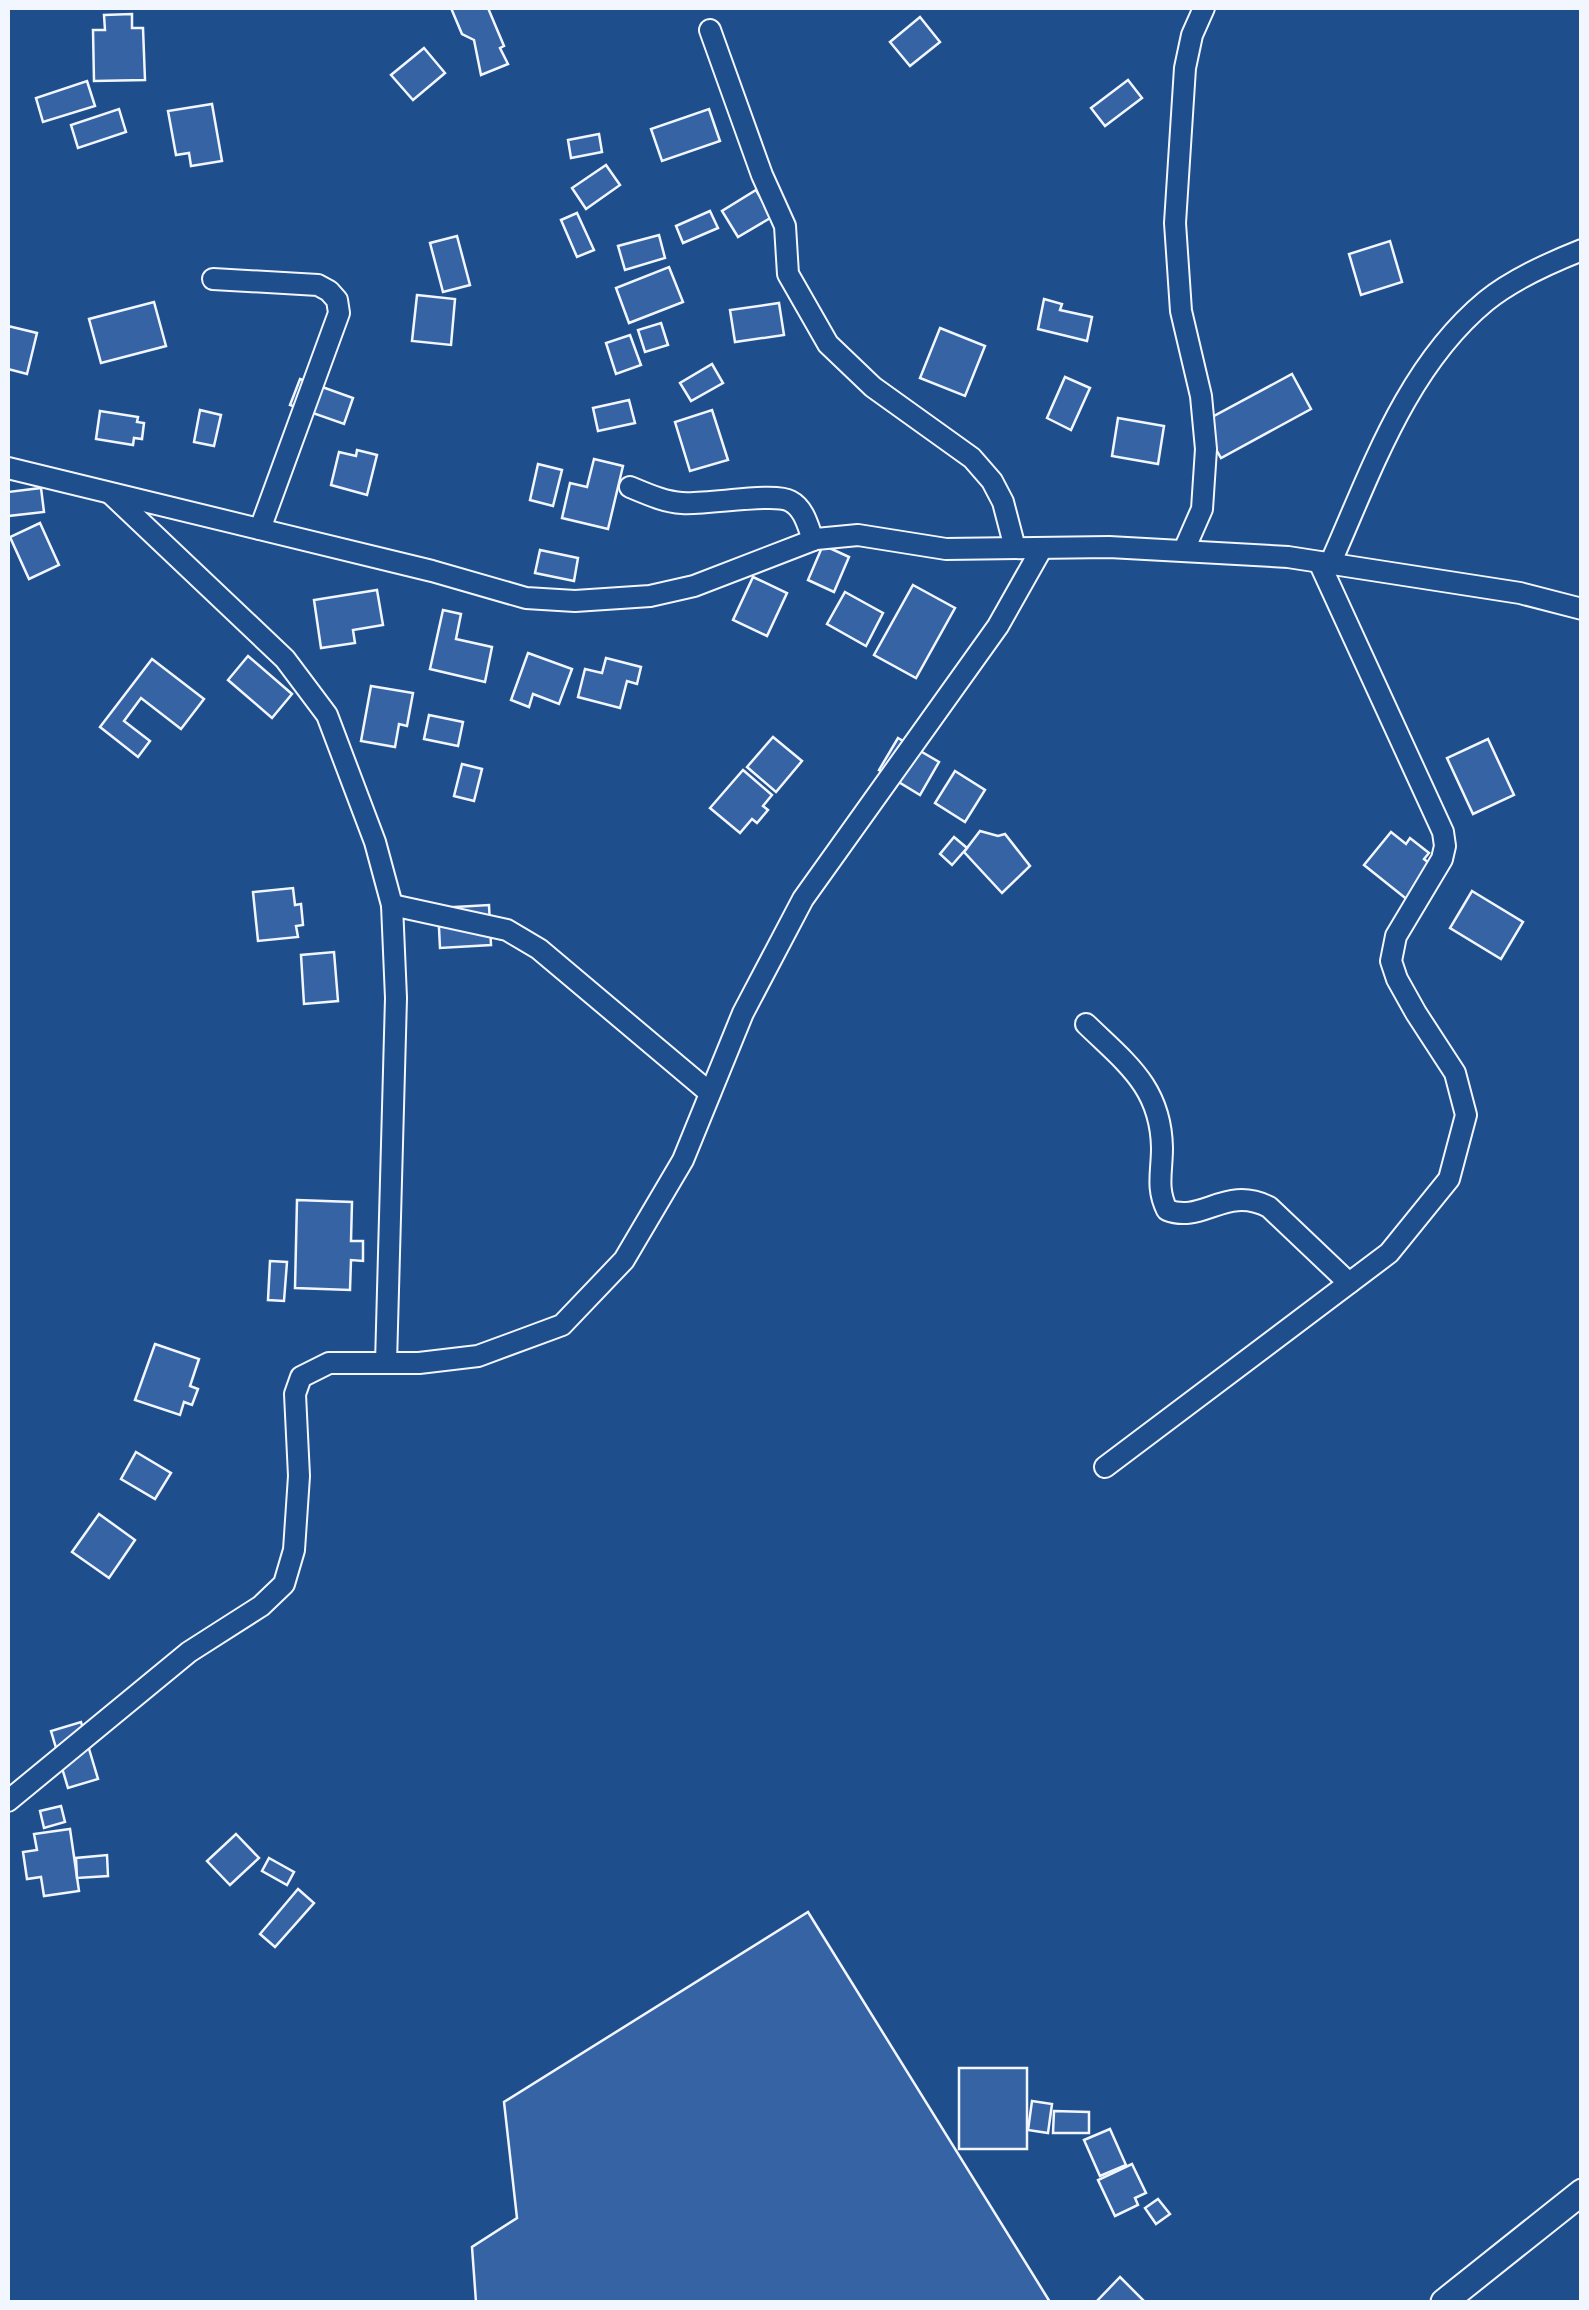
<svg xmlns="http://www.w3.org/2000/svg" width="1589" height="2310" viewBox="0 0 1589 2310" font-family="'Space Grotesk',sans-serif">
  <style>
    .building { fill: #3563a3; stroke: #f2f6ff; stroke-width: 2.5 }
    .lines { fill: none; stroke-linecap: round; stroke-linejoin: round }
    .minor-casing { stroke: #f2f6ff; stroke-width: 24 }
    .tertiary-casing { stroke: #f2f6ff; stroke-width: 29 }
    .minor { stroke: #1f4e8c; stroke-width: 20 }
    .tertiary { stroke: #1f4e8c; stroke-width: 25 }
  </style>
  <rect width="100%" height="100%" fill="#1f4e8c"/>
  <!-- building -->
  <g class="building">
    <path d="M451 8H488L504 46 500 48 508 64 481 75 474 40 462 34Z"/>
    <path d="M132 14V28H143L145 80 94 81 93 30H105L104 15Z"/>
    <path d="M920 17 940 42 910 66 890 42Z"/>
    <path d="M424 48 445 73 413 100 391 75Z"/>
    <path d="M1128 80 1142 98 1105 126 1091 108Z"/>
    <path d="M87 81 95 106 43 122 36 98Z"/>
    <path d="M212 104 222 161 191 166 189 153 176 155 168 111Z"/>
    <path d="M119 109 126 132 78 148 71 125Z"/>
    <path d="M709 109 720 141 662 161 651 129Z"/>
    <path d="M599 134 602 152 571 158 568 140Z"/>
    <path d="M606 165 620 185 586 209 572 188Z"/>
    <path d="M756 190 772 217 738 237 722 211Z"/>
    <path d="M710 211 718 228 683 243 676 226Z"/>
    <path d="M577 213 594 250 577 257 561 220Z"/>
    <path d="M659 235 665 258 625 270 618 246Z"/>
    <path d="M457 236 470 285 443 292 430 243Z"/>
    <path d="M1390 241 1402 282 1361 295 1349 254Z"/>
    <path d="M669 267 683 302 629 323 616 288Z"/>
    <path d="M417 295 455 299 451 345 412 341Z"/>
    <path d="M1044 299 1062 304 1060 310 1092 317 1087 341 1038 329Z"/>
    <path d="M154 302 166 346 101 363 89 319Z"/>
    <path d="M779 303 784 335 735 342 730 310Z"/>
    <path d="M661 323 668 345 645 352 638 330Z"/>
    <path d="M8 326 37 333 27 374 8 369Z"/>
    <path d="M940 328 985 346 965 396 920 378Z"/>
    <path d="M630 335 641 365 616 374 606 343Z"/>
    <path d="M712 364 723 383 691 401 680 383Z"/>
    <path d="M1292 374 1311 409 1221 458 1201 423Z"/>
    <path d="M1065 377 1090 388 1071 430 1047 418Z"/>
    <path d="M300 379 353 398 344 424 290 405Z"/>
    <path d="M629 400 635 423 598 431 593 408Z"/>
    <path d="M200 410 221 415 214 446 194 442Z"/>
    <path d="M712 410 728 460 690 471 675 422Z"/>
    <path d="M100 411 138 417 137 422 144 423 142 439 134 438 133 445 96 439Z"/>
    <path d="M1118 418 1164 426 1158 464 1112 456Z"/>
    <path d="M357 450 377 455 367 495 331 485 339 452 356 456Z"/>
    <path d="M594 459 623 466 608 529 562 518 570 483 587 487Z"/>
    <path d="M538 464 562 470 553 506 530 500Z"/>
    <path d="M41 488 44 512 8 516V492Z"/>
    <path d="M40 523 59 565 29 579 10 537Z"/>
    <path d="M823 545 849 557 834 592 808 580Z"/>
    <path d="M540 550 578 558 574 581 535 573Z"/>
    <path d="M753 577 787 593 767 636 733 620Z"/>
    <path d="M913 585 955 608 916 678 874 655Z"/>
    <path d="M377 590 383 625 353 630 355 643 321 648 314 600Z"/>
    <path d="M845 592 883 613 866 646 827 624Z"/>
    <path d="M443 610 461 614 456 639 492 647 485 682 430 669Z"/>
    <path d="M528 653 572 669 559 704 533 694 529 707 511 700Z"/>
    <path d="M248 656 292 694 272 718 228 680Z"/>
    <path d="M606 658 641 667 637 684 627 681 620 708 578 697 585 669 602 673Z"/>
    <path d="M152 659 204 699 181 729 141 698 124 721 150 741 138 757 100 727Z"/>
    <path d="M371 686 413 693 407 726 399 724 395 747 361 741Z"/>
    <path d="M429 715 463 722 458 746 424 739Z"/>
    <path d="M773 737 802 761 776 792 747 767Z"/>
    <path d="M898 738 939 762 920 795 879 770Z"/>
    <path d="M1488 739 1514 795 1473 814 1447 758Z"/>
    <path d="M462 764 482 769 474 801 454 796Z"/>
    <path d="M743 770 772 795 763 806 768 810 757 823 752 819 740 833 710 808Z"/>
    <path d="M955 771 985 790 965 822 935 803Z"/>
    <path d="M980 831 998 836 1005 834 1030 866 1002 893 964 852Z"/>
    <path d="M1391 832 1406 844 1410 838 1429 853 1424 859 1435 868 1409 901 1364 865Z"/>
    <path d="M954 837 967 848 952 865 940 854Z"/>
    <path d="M293 888 295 905 301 904 303 925 296 926 298 937 258 941 253 892Z"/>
    <path d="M1472 891 1523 922 1501 959 1450 928Z"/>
    <path d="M489 905 491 945 440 948 438 908Z"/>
    <path d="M334 952 338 1001 304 1004 301 955Z"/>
    <path d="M297 1200 352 1202 351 1241H363V1261L351 1260 350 1290 295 1288Z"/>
    <path d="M270 1261 287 1262 284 1301 268 1300Z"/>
    <path d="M155 1344 199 1359 190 1386 198 1389 192 1405 184 1402 180 1415 135 1400Z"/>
    <path d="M136 1452 171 1473 155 1499 121 1479Z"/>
    <path d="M99 1514 135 1540 109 1578 72 1552Z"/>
    <path d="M81 1722 98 1779 68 1788 51 1731Z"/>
    <path d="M61 1806 65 1822 44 1828 40 1811Z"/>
    <path d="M70 1829 79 1891 44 1896 41 1877 27 1879 23 1852 37 1850 34 1834Z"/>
    <path d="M236 1834 259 1858 230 1885 207 1861Z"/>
    <path d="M107 1855 108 1876 77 1878 76 1858Z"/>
    <path d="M269 1858 294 1872 287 1885 262 1871Z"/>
    <path d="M298 1889 314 1903 275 1947 260 1934Z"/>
    <path d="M808 1912 1050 2302H476L472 2247 517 2218 504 2102Z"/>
    <rect x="959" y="2068" width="68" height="81"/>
    <path d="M1032 2101 1052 2104 1048 2133 1028 2130Z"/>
    <path d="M1054 2111 1089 2112V2133H1053Z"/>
    <path d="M1110 2129 1126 2165 1100 2176 1084 2140Z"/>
    <path d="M1132 2164 1146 2193 1135 2198 1138 2205 1115 2216 1098 2180Z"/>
    <path d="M1158 2199 1170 2214 1156 2224 1145 2208Z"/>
    <path d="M1120 2277 1145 2302H1096Z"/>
  </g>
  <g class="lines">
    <!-- minor casing -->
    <g class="minor-casing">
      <g id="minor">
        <path d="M710 30 762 175 785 226 788 274 828 344 873 387 972 458 992 481 1003 502 1015 548"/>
        <path d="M213 279 318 285 329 291 337 300 339 313 260 529"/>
        <path d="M8 468 432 571 526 598 575 601 650 596 694 586 816 539 858 535 946 549 1109 547 1288 557 1520 593 1582 609"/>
        <path d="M630 487C647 494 664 502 682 503 708 505 774 492 790 501 804 508 808 526 813 540"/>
        <path d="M111 494 285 659 327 715 375 842 392 905 396 998 386 1363"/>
        <path d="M1184 550 1202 509 1206 449 1201 396 1181 311 1175 223 1185 68 1192 35 1204 8"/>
        <path d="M1330 564C1371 472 1406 367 1486 301 1513 279 1549 263 1582 250"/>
        <path d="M392 905 507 930 539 949 710 1093"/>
        <path d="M1086 1024C1126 1063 1161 1087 1162 1148 1162 1172 1156 1188 1167 1210 1203 1224 1225 1185 1269 1207L1349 1283"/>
        <path d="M1105 1467 1389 1253 1449 1179 1466 1115 1455 1073 1416 1013 1397 979 1391 961 1396 936 1442 859 1445 846 1443 832 1319 562"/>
        <path d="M8 1801 189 1652 261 1606 284 1584 294 1550 299 1476 295 1394 301 1377 329 1363H419L478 1356 562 1325 624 1260 683 1160 743 1013 803 899 998 626 1042 548"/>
      </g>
    </g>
    <!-- tertiary casing -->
    <g class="tertiary-casing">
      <path id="tertiary" d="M1444 2302 1582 2192"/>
    </g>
    <!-- minor -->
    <use href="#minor" class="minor"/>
    <!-- tertiary -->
    <use href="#tertiary" class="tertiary"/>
  </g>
  <!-- border -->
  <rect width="1589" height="2310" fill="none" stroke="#f2f6ff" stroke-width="20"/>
</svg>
